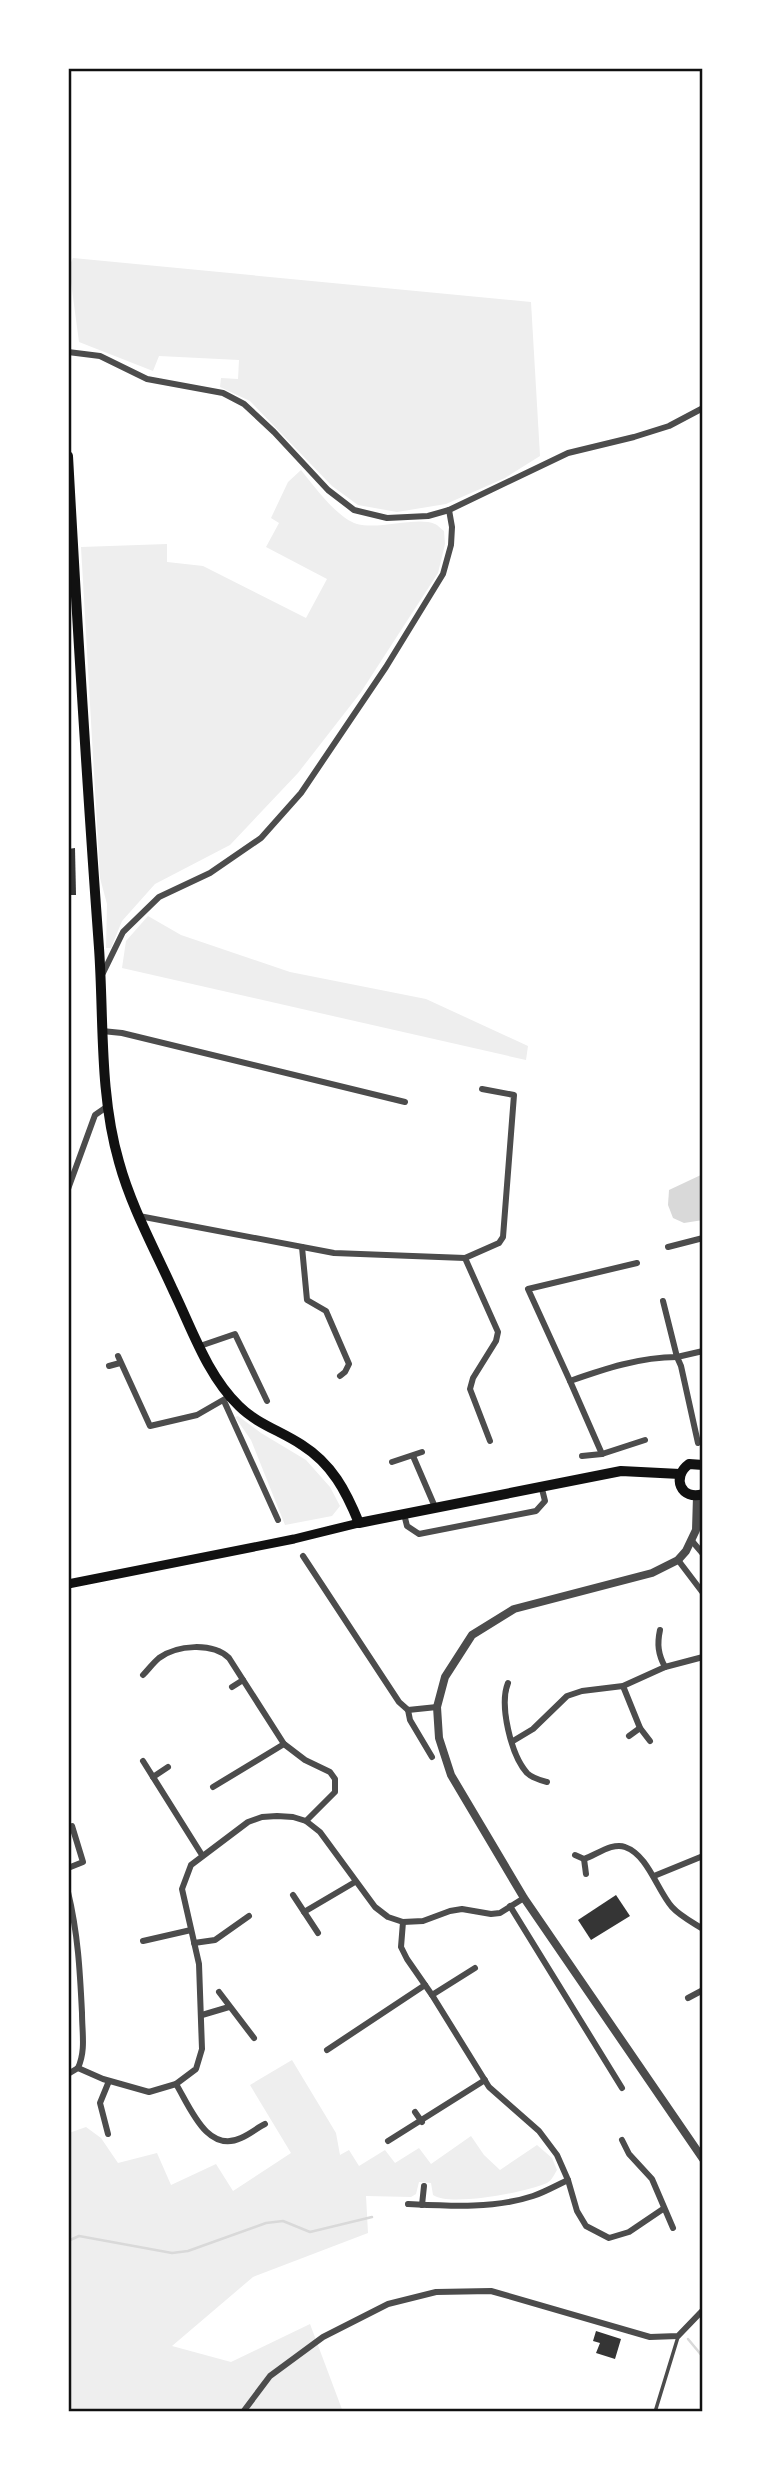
<svg xmlns="http://www.w3.org/2000/svg" width="771" height="2480" viewBox="0 0 771 2480" font-family="'Open Sans',sans-serif">
  <style>
    .green { fill: #eee }
    .water { fill: #d9d9d9 }
    .lines { fill: none; stroke-linecap: round; stroke-linejoin: round }
    .stream { stroke: #d9d9d9; stroke-width: 2.5 }
    .building { fill: #353535 }
    .service { stroke: #4c4c4c; stroke-width: 3.5 }
    .minor { stroke: #4c4c4c; stroke-width: 6 }
    .tertiary { stroke: #4c4c4c; stroke-width: 8 }
    .secondary { stroke: #111; stroke-width: 9 }
    .primary { stroke: #111; stroke-width: 10 }
    .neatline { fill: none; stroke: #111; stroke-width: 2.5 }
  </style>
  <rect width="100%" height="100%" fill="#fff"/>
  <!-- green -->
  <g class="green">
    <path d="M73 258 531 302 540 456 505 478 446 504 397 512 358 505 332 486 250 401 220 387 221 378 238 379 239 360 159 356 153 371 79 342 69 267Z"/>
    <path d="M301 470C314 486 337 518 357 524 380 530 417 516 435 524 438 525 441 529 444 531L445 544 438 573 361 692 298 773 230 845 155 884 122 921 111 948H106L107 904 100 878 81 547 167 544V562L203 566 306 618 327 579 266 547 279 523 271 518 288 482Z"/>
    <path d="M148 916 181 935 290 972 426 999 528 1046 526 1060 122 968 126 941Z"/>
    <path d="M238 1416 261 1433 306 1460 330 1487 340 1506 332 1516 285 1525 251 1440 235 1417Z"/>
    <path d="M292 2060 336 2133 340 2155 349 2150 359 2166 385 2150 395 2163 419 2148 431 2164 471 2136 484 2155 500 2170 537 2145 552 2158 557 2170C554 2175 552 2180 547 2183 527 2192 450 2207 433 2195L431 2183 419 2182 416 2194 411 2197 366 2196 368 2233 253 2277 172 2346 231 2362 310 2324 343 2412H68V2146L71 2142 69 2133 86 2127 101 2138 118 2163 157 2153 171 2185 216 2164 233 2191 291 2153 250 2085Z"/>
  </g>
  <!-- water -->
  <path class="water" d="M703 1174V1220L684 1223 673 1218 668 1205 669 1190Z"/>
  <g class="lines">
    <!-- stream -->
    <g class="stream">
      <path d="M68 2241 79 2236 172 2253 188 2251 266 2223 283 2221 310 2232 372 2217"/>
      <path d="M688 2339 703 2357"/>
    </g>
  </g>
  <!-- building -->
  <g class="building">
    <path d="M75 848 76 895H68V849Z"/>
    <path d="M616 1895 630 1916 591 1940 578 1920Z"/>
    <path d="M596 2331 621 2339 615 2359 596 2353 600 2343 593 2341Z"/>
  </g>
  <g class="lines">
    <!-- service -->
    <path class="service" d="M655 2412 678 2337"/>
    <!-- minor -->
    <g class="minor">
      <path d="M68 352 100 356 147 379 223 393 244 404 274 432 328 490 354 510 387 518 428 516 449 510 568 453 634 437 669 426 703 408"/>
      <path d="M103 973 123 932 159 897 210 873 261 838 301 793 386 667 443 574 451 545 452 527 449 510"/>
      <path d="M102 1031 122 1033 405 1102"/>
      <path d="M68 1189 95 1115 108 1106"/>
      <path d="M139 1216 334 1253 465 1258 499 1243 503 1237 514 1095 482 1089"/>
      <path d="M302 1247 307 1300 326 1311 349 1364 345 1372 340 1376"/>
      <path d="M668 1247 703 1238"/>
      <path d="M465 1258 498 1332 496 1341 473 1378 470 1389 490 1441"/>
      <path d="M200 1346 235 1334 267 1401"/>
      <path d="M118 1356 150 1426 197 1415 230 1396"/>
      <path d="M109 1366 120 1363"/>
      <path d="M570 1381 528 1289 637 1263"/>
      <path d="M224 1401 278 1520"/>
      <path d="M645 1440 602 1454 570 1381C604 1369 640 1357 677 1357L663 1301"/>
      <path d="M698 1443 681 1366 677 1357 703 1351"/>
      <path d="M413 1456 435 1507"/>
      <path d="M582 1456 602 1454"/>
      <path d="M392 1462 422 1452"/>
      <path d="M404 1514 407 1526 419 1534 536 1511 545 1501 541 1485"/>
      <path d="M692 1541 703 1554"/>
      <path d="M303 1556 399 1702 408 1710 437 1707"/>
      <path d="M678 1560 703 1593"/>
      <path d="M660 1630C657 1644 658 1654 665 1667"/>
      <path d="M143 1675C148 1670 153 1663 159 1658 177 1645 212 1642 229 1658L284 1744 305 1760 330 1772 335 1779V1792L306 1821"/>
      <path d="M508 1683C499 1705 511 1755 527 1773 532 1778 540 1780 547 1782"/>
      <path d="M623 1686 640 1728 650 1741"/>
      <path d="M232 1687 243 1680"/>
      <path d="M408 1710 410 1720 432 1757"/>
      <path d="M629 1736 640 1728"/>
      <path d="M513 1741 533 1729 567 1696 582 1691 623 1686 665 1667 703 1657"/>
      <path d="M143 1761 202 1855"/>
      <path d="M153 1777 168 1767"/>
      <path d="M213 1787 284 1744"/>
      <path d="M575 1855 584 1859C596 1855 613 1842 625 1847 648 1855 657 1890 672 1907 680 1916 692 1922 703 1929"/>
      <path d="M584 1859 586 1874"/>
      <path d="M68 1868 83 1862 72 1826"/>
      <path d="M654 1876 703 1856"/>
      <path d="M68 1892C78 1933 80 1972 82 2013 82 2033 86 2050 78 2068"/>
      <path d="M293 1895 318 1933"/>
      <path d="M510 1906 622 2088"/>
      <path d="M304 1912 355 1882"/>
      <path d="M403 1922 401 1947 407 1959 432 1995 489 2087 539 2131 557 2155 568 2180 577 2211 586 2226 609 2238 629 2232 663 2209"/>
      <path d="M143 1941 191 1930"/>
      <path d="M194 1943 215 1940 249 1916"/>
      <path d="M219 1992 254 2038"/>
      <path d="M432 1995 475 1968"/>
      <path d="M688 1998 703 1990"/>
      <path d="M202 2015 229 2007"/>
      <path d="M327 2050 425 1985"/>
      <path d="M78 2068 103 2079 149 2092 176 2084 196 2069 202 2049 199 1964 182 1889 191 1865 248 1822 262 1817 277 1816 293 1817 306 1821 320 1832 375 1907 388 1917 403 1922 423 1921 450 1911 462 1909 491 1914 500 1913 524 1898"/>
      <path d="M68 2074 78 2068"/>
      <path d="M176 2084C190 2107 207 2154 241 2138 250 2134 257 2128 265 2124"/>
      <path d="M415 2112 422 2122"/>
      <path d="M108 2134 100 2103 109 2081"/>
      <path d="M622 2140 629 2154 652 2179 673 2228"/>
      <path d="M388 2141 485 2080"/>
      <path d="M408 2204C448 2206 494 2209 533 2196 545 2192 557 2185 568 2180"/>
      <path d="M422 2205 424 2186"/>
      <path d="M243 2412 270 2376 323 2337 388 2304 436 2292 491 2291 650 2337 678 2336 703 2310"/>
    </g>
    <!-- tertiary -->
    <path class="tertiary" d="M697 1496 696 1530 686 1551 678 1560 652 1573 514 1609 472 1635 445 1677 437 1707 439 1738 451 1775 524 1898 703 2159"/>
    <!-- secondary -->
    <path class="secondary" d="M68 1584 294 1539 359 1523"/>
    <!-- primary -->
    <g class="primary">
      <path d="M68 456C77 620 87 784 99 948 104 1019 99 1093 119 1162 131 1206 154 1248 173 1290 192 1329 207 1375 239 1406 257 1424 281 1431 302 1445 332 1464 346 1491 359 1523L621 1471 680 1474"/>
      <path d="M703 1465 689 1464C671 1477 681 1501 703 1494"/>
    </g>
  </g>
  <!-- border -->
  <rect width="771" height="2480" fill="none" stroke="#ffffff" stroke-width="140"/>
  <rect x="70" y="70" width="631" height="2340" class="neatline"/>
</svg>
